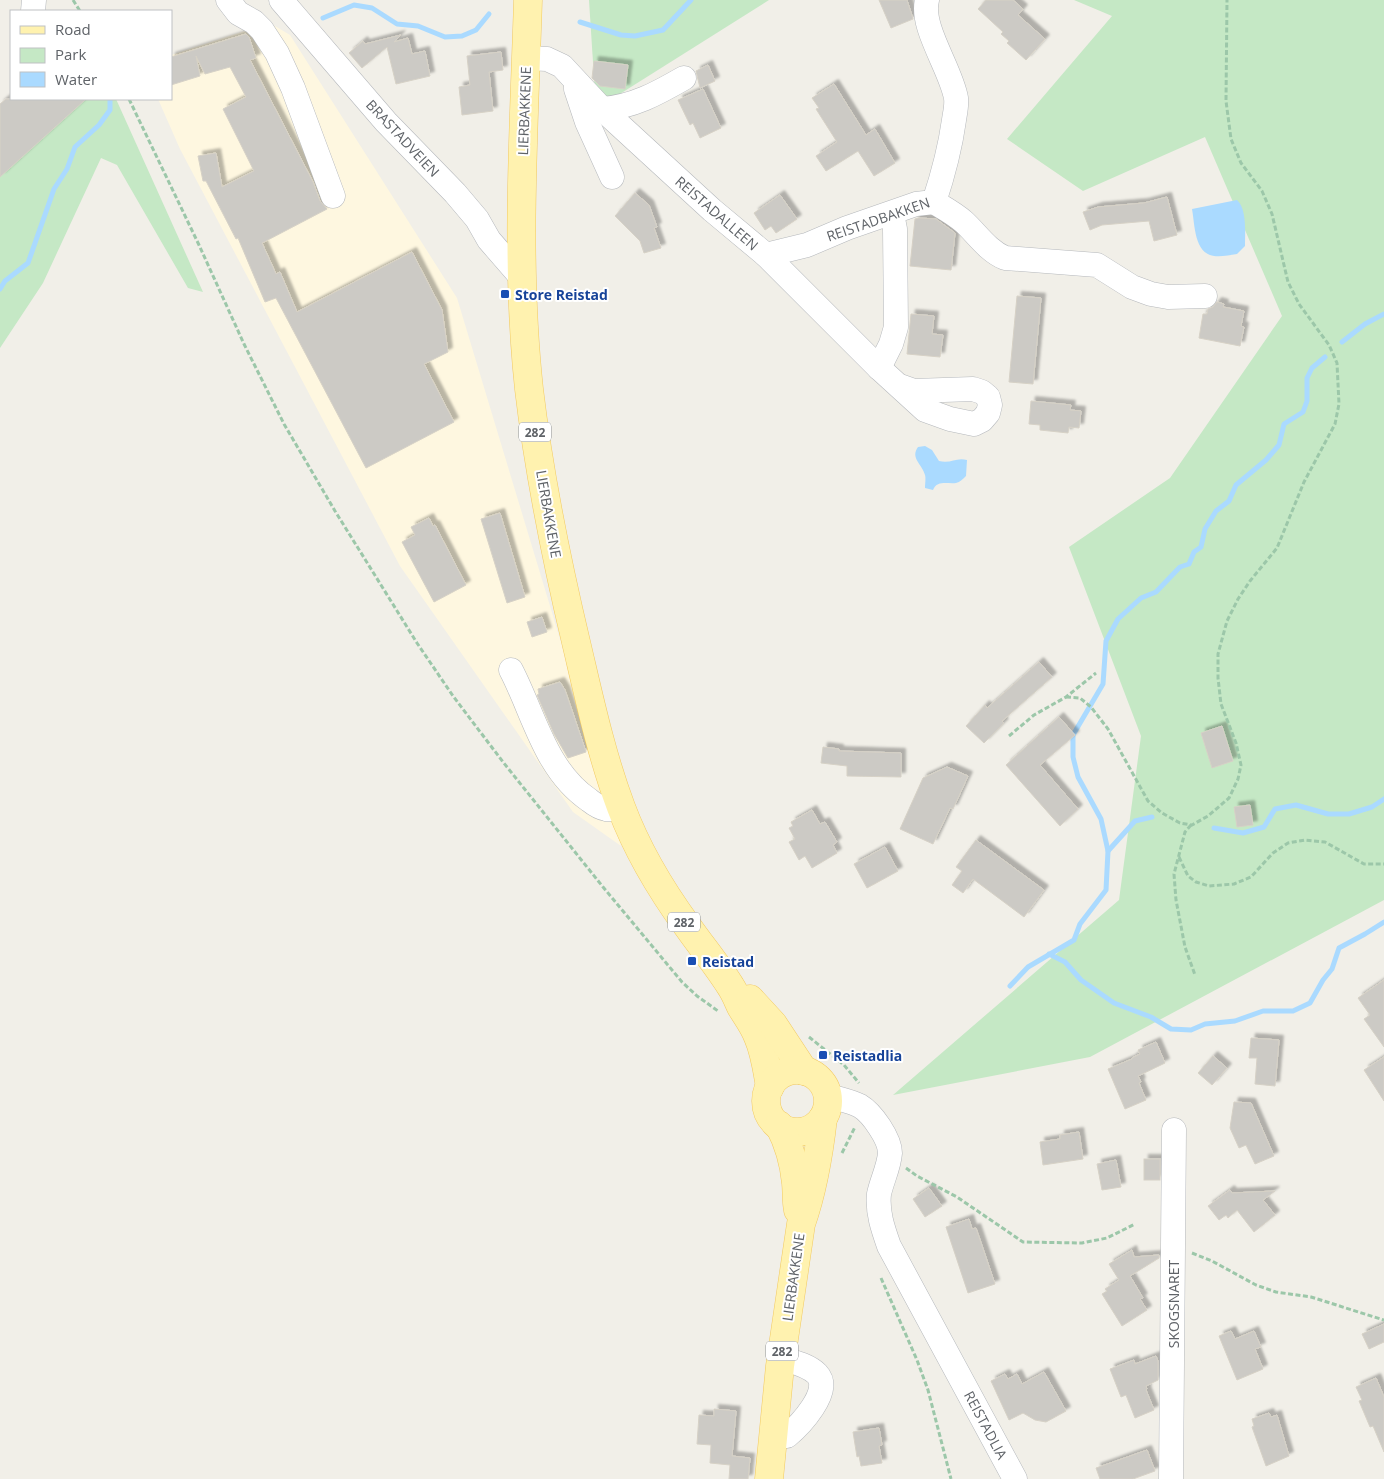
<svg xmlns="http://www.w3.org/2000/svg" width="1384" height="1479" viewBox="0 0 1384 1479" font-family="'Open Sans',sans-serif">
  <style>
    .commercial { fill: #fef7e0 }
    .green { fill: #c5e8c5 }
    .water { fill: #aadaff }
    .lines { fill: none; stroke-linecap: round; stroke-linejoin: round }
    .stream { stroke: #aadaff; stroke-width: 5 }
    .building { fill: #cccac5; stroke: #d6d1c6; filter: url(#shadow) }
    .minor-casing { stroke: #b5b8bc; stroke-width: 25 }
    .major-casing { stroke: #f2c960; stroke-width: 29 }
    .path { stroke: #9cc7a9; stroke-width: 3; stroke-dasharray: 5 2.5; stroke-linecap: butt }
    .minor { stroke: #fff; stroke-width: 24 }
    .major { stroke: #fff2af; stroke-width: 28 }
    .transit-dot { fill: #1a4fb4; stroke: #fff; stroke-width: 2 }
    .labels { text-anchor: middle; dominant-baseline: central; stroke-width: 4; stroke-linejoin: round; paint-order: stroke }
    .shield { fill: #fff; stroke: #8f9295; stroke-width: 1 }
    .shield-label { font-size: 12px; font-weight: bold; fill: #5f6368 }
    .street-label { font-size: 14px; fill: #5f6368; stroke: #fff }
    .transit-label { font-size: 14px; font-weight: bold; fill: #164399; stroke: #fff; text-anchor: start }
  </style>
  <defs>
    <filter id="shadow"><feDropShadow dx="4.5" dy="-4.5" stdDeviation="1" flood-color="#0004"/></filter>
  </defs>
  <rect width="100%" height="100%" fill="#f1efe8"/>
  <!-- commercial -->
  <path class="commercial" d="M270 23 290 35 457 298 595 755 621 846 573 812 400 566 180 149 158 99H171V55Z"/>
  <!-- green -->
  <g class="green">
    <path d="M589 0H769L596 109Z"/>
    <path d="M1074 0H1384V900L1090 1057 893 1095 1119 900 1141 736 1069 547 1170 478 1282 316 1205 137 1083 191 1007 139 1112 16Z"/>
    <path d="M71 99H116L203 292 188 288 117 165 101 158 43 283 0 348V169L69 103Z"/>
  </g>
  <!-- water -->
  <g class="water">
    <path d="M1237 200C1247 209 1245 232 1245 246L1237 254C1230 255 1221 257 1214 256 1194 253 1195 225 1192 209Z"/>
    <path d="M925 446 932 450 939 461C951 464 956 457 967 460L966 476C963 479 960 482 956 483 947 484 937 480 933 490L925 488C925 484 926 478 925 475 922 464 910 458 918 447Z"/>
  </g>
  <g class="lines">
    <!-- stream -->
    <g class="stream">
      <path d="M323 18 354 5 372 8 397 24 418 26 445 37 462 36 476 30 489 14"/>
      <path d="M580 22 621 35 635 36 663 30 691 0"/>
      <path d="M0 289 5 281 28 263 54 189 67 169 75 147 99 125 110 110V99"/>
      <path d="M1342 342 1365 324 1384 314"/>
      <path d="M1214 828 1243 833 1264 827 1275 809 1296 805 1328 814H1349L1372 807 1384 799"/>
      <path d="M1108 851 1135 821 1152 817"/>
      <path d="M1049 954 1065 962 1081 980 1114 1003 1151 1017 1171 1029 1191 1030 1205 1024 1235 1021 1263 1011H1293L1310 1003 1323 980 1332 969 1339 948 1365 934 1384 922"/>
      <path d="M1010 986 1028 967 1074 940 1080 924 1106 890 1108 851 1101 819 1078 777 1073 757V735L1103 684 1106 641 1118 619 1141 598 1156 592 1180 567 1189 564 1194 552 1201 547 1205 529 1216 511 1229 501 1236 485 1266 460 1279 445 1284 424 1303 412 1307 401V378L1312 368 1325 357"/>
    </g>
  </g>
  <!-- building -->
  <g class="building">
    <path d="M879 0H907L913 19 891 28Z"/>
    <path d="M986 0H1013L1023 9 1018 15 1045 39 1026 60 1007 43 1009 41 1001 34 1003 32 978 9Z"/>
    <path d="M246 34 249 37 256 58 250 60 313 182 320 201 327 209 262 243 276 274 280 272 297 312 412 252 442 310 448 352 424 364 454 422 366 468 276 298 265 302 238 238 236 239 206 181H203L198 156 216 153 222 187 254 171 223 109 246 97 230 67 205 74 196 56 200 76 171 85V57Z"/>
    <path d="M401 35 394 42 408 38 412 54 425 51 430 76 396 84 387 47 362 68 349 53 363 41 365 44Z"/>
    <path d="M501 52 503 70 489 72 493 111 462 115 459 87 470 85 467 56Z"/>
    <path d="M594 61 628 65 625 89 600 86 592 78Z"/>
    <path d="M708 65 715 81 700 88 696 71Z"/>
    <path d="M834 84 866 135 875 129 895 163 874 176 858 151 826 171 816 156 837 142 816 109 819 108 812 98Z"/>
    <path d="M703 89 721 128 700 138 693 123 690 125 678 100Z"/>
    <path d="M6 99H86L0 177V104Z"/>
    <path d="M635 193 649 205 657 227 654 228 661 248 644 253 640 241 615 216Z"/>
    <path d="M780 195 797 219 776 233 771 226 765 230 754 213Z"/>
    <path d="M1167 197 1177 235 1154 241 1149 221 1102 225 1090 230 1083 212 1098 207 1144 203Z"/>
    <path d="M919 218 936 219 955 233 951 270 910 266 915 219Z"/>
    <path d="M1017 296 1041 298 1033 384 1009 382Z"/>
    <path d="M1217 302 1224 304 1223 307 1244 311 1241 326 1244 327 1240 346 1199 338 1203 314H1207L1208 309 1213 307Z"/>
    <path d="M911 314 934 316 932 334 943 335 940 357 907 354Z"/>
    <path d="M1031 401 1071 405 1070 410 1081 411 1079 428 1069 427 1068 433 1040 430V425L1029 424Z"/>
    <path d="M500 513 525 597 507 603 481 519Z"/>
    <path d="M429 518 433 526 435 525 466 585 434 602 402 542 415 535 411 527Z"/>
    <path d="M542 617 547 632 532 637 527 622Z"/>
    <path d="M1039 662 1052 677 1002 721 1004 723 984 743 966 726 985 705 987 708Z"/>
    <path d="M560 682 565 690 586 752 568 758 554 734 537 695 539 694 538 689Z"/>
    <path d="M1059 717 1075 735 1040 765 1078 809 1060 826 1006 765Z"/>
    <path d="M1222 726 1233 761 1212 768 1201 733Z"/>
    <path d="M823 747 839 749V751L901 753V777L847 776V766L821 763Z"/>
    <path d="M947 767 968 776 953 809 950 808 933 844 900 829 923 778Z"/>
    <path d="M1250 805 1253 825 1237 827 1234 807Z"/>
    <path d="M812 810 820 824 825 822 837 842 833 845 837 853 812 868 805 856 799 860 789 842 795 839 789 828 793 826 791 822Z"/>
    <path d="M976 840 1044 890 1024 917 973 879 963 893 952 885 962 871 956 867Z"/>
    <path d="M885 847 898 871 867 888 854 864Z"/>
    <path d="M1384 980V1047L1364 1019 1370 1015 1358 998Z"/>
    <path d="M1251 1038 1279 1040 1275 1086 1255 1084 1257 1058H1249Z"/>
    <path d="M1156 1042 1165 1063 1138 1076 1141 1082 1139 1083 1146 1100 1125 1109 1108 1069 1132 1059V1058L1140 1054 1138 1050Z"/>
    <path d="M1213 1056 1227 1068 1212 1085 1198 1073Z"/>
    <path d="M1384 1057V1101L1364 1070Z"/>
    <path d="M1234 1102 1251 1103 1274 1156 1255 1164 1246 1145 1239 1148 1230 1128Z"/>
    <path d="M1079 1132 1083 1159 1043 1165 1040 1142 1060 1139V1135Z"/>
    <rect x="1144" y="1159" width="16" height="21"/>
    <path d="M1116 1160 1121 1187 1102 1190 1097 1164Z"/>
    <path d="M929 1188 942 1206 925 1217 913 1199Z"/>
    <path d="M1230 1190 1232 1193 1275 1191 1263 1200 1275 1215 1254 1232 1237 1210 1228 1218 1226 1215 1219 1220 1208 1206Z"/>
    <path d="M969 1219 972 1229 976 1228 995 1284 968 1293 946 1227Z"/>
    <path d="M1132 1250 1134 1257 1159 1255V1258L1130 1276 1143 1298 1140 1299 1147 1310 1122 1326 1102 1294 1107 1291 1105 1289 1119 1280 1109 1264Z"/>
    <path d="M1384 1324V1342L1369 1349 1362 1334Z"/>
    <path d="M1231 1331 1235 1339 1254 1331 1261 1347 1255 1349 1263 1369 1237 1380 1219 1336Z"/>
    <path d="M1156 1356 1158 1361V1380L1146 1386 1147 1389 1146 1390 1154 1410 1135 1418 1126 1395 1121 1397 1110 1369 1134 1360 1135 1364Z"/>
    <path d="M1044 1372 1066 1411 1046 1422 1035 1420 1023 1413 1009 1420 991 1381 1005 1374 1008 1379 1017 1374 1022 1384Z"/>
    <path d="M1376 1378 1384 1397V1452L1373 1426 1370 1427 1359 1401 1362 1400 1356 1387Z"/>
    <path d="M714 1409 736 1411 732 1456 750 1458 748 1479H729L730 1465 710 1463 711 1445 697 1444 699 1415 714 1416Z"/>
    <path d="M1269 1413 1271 1417 1277 1415 1289 1456 1266 1466 1252 1427 1254 1426 1252 1419Z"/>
    <path d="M879 1428 882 1445 879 1446 882 1463 861 1466 859 1456 857 1457 853 1432Z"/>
    <path d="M1147 1450 1155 1471 1133 1479H1100L1096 1468Z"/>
  </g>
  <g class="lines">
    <!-- minor casing -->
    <g class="minor-casing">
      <g id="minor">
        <path d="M228 0 238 13 254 22 262 30 277 53 293 88 333 196"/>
        <path d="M281 0 386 122 455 193 477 219 489 240 522 278"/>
        <path d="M33 11 34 0"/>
        <path d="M526 58 547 59 562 66 602 109 712 210 766 255 879 368 925 410 950 419 974 424 982 420 988 413 990 405 988 397 982 392 973 389 914 391 900 386"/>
        <path d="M576 84V89L587 122 612 177"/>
        <path d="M602 109C633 107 658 93 684 78"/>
        <path d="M934 202C944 208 955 214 964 222 977 234 988 251 1005 258L1097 265 1132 287 1151 294 1168 297 1205 296"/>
        <path d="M766 255 807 245 847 228 916 204 934 202C943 175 950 149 954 120 955 113 957 105 956 98 951 69 920 27 927 0"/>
        <path d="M879 368 891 344 896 327 895 229 892 214"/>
        <path d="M511 670C534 714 545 770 589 800 594 804 600 808 606 809 610 810 616 809 621 808"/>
        <path d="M827 1095C838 1099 850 1101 860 1106 872 1113 890 1139 890 1153 889 1167 882 1180 879 1194 877 1212 883 1229 889 1246L1015 1479"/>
        <path d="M781 1358C793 1362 808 1365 817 1374 833 1391 799 1426 787 1436"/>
        <path d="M1171 1479 1174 1130"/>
      </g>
    </g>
    <!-- major casing -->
    <g class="major-casing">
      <g id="major">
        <path d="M528 0C524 129 515 260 529 389 539 474 556 558 576 642 589 697 601 754 621 807 637 850 661 890 688 927 702 947 718 966 731 987 735 993 738 1001 741 1007 747 1017 754 1026 758 1037 765 1053 767 1070 770 1087"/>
        <path d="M750 999 773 1024 804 1071"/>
        <circle cx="797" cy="1101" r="31"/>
        <path d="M779 1125C789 1144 794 1162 796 1183 797 1192 796 1201 798 1210"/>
        <path d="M769 1479 780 1366 801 1224C813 1190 819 1154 823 1118"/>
      </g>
    </g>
    <!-- path -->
    <g class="path">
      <path d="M73 0 80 11"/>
      <path d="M129 99 199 245 244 344 284 424 335 511 417 643 453 696 503 762 603 887 682 982 697 996 718 1011"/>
      <path d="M1066 697 1080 698 1091 707 1108 729 1148 801 1162 813 1180 823 1192 825 1208 816 1229 798 1238 779 1241 765 1236 743 1221 704 1218 678V654L1227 621 1238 599 1250 581 1277 548 1304 482 1335 424 1339 404 1337 363 1329 345 1299 304 1288 282 1272 214 1262 191 1241 163 1231 139 1226 101 1227 0"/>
      <path d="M1009 736 1034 715 1066 697 1096 673"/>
      <path d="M1191 825 1185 832 1174 874 1176 900 1185 947 1195 975"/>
      <path d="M1179 857 1188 876 1196 882 1209 886 1234 884 1251 877 1273 853 1288 843 1305 840 1325 842 1364 864H1384"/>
      <path d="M809 1037 844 1065 859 1083"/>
      <path d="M842 1153 855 1127"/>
      <path d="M906 1168 917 1176 957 1197 1023 1242 1082 1243 1107 1238 1135 1224"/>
      <path d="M1192 1253 1212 1261 1256 1285 1276 1292 1311 1297 1384 1320"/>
      <path d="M881 1278 917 1360 928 1390 951 1479"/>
    </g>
    <!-- minor -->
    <use href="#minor" class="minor"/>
    <!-- major -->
    <use href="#major" class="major"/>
  </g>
  <!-- markers -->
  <g class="transit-dot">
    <rect x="500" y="289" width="10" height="10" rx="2.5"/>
    <rect x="687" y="956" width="10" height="10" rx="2.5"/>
    <rect x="818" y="1050" width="10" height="10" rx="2.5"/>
  </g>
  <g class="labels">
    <!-- shield labels -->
    <g class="shield">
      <rect x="519" y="422.5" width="32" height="19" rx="4"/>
      <rect x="668" y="912.5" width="32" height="19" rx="4"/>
      <rect x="766" y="1341.5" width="32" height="19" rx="4"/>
    </g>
    <g class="shield-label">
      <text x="535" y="432">282</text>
      <text x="684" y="922">282</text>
      <text x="782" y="1351">282</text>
    </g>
    <!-- street labels -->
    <g class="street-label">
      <text transform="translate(524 111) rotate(-88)">LIERBAKKENE</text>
      <text transform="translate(403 138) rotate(47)">BRASTADVEIEN</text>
      <text transform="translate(717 213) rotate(41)">REISTADALLEEN</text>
      <text transform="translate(878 219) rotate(-19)">REISTADBAKKEN</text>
      <text transform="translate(549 514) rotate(80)">LIERBAKKENE</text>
      <text transform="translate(793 1277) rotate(-82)">LIERBAKKENE</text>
      <text transform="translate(1173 1304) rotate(-90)">SKOGSNARET</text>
      <text transform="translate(986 1425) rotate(62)">REISTADLIA</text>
    </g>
    <!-- transit labels -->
    <g class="transit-label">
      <text x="515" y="294">Store Reistad</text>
      <text x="702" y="961">Reistad</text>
      <text x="833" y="1055">Reistadlia</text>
    </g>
  </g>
  <!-- legend -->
  <rect x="10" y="10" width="162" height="90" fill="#ffffff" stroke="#bfc1c3"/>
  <rect x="20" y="26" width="25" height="8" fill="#fff2af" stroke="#bfc1c3"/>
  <text x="55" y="35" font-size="15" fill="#5f6368">Road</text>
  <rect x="20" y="48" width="25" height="15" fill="#c5e8c5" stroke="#bfc1c3"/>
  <text x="55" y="60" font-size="15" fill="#5f6368">Park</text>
  <rect x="20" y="72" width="25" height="15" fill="#aadaff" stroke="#bfc1c3"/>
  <text x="55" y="85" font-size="15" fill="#5f6368">Water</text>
</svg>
